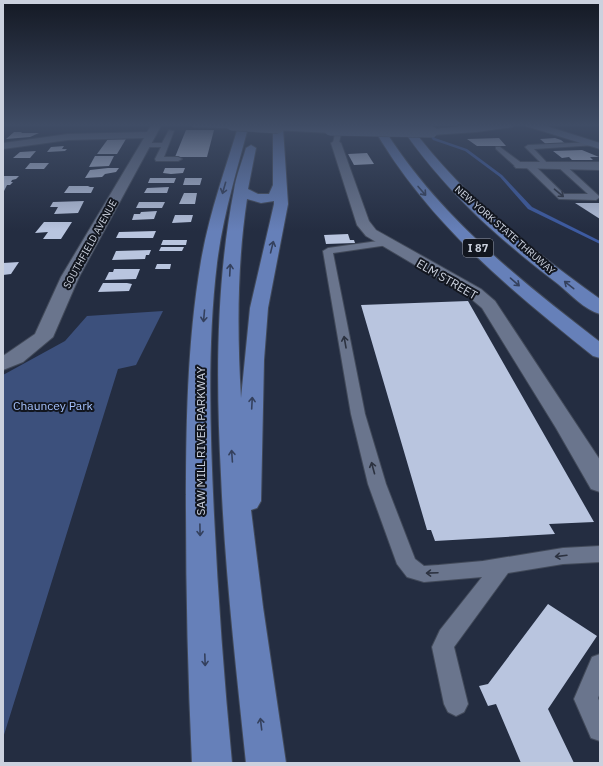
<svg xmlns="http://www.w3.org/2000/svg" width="603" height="766" viewBox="0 0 603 766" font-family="'IBM Plex Sans',sans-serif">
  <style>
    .green { fill: #3c507c }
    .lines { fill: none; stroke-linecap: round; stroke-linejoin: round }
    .stream { fill: #3d5ba2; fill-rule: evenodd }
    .building { fill: #b9c5df }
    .lane-casing { stroke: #424a5a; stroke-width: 2 }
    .street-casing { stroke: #424a5a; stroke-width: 2 }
    .secondary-casing { stroke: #424a5a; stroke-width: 2 }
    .highway-casing { stroke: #424a5a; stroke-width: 2 }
    .lane { fill: #6a758d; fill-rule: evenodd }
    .street { fill: #6a758d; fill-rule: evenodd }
    .secondary { fill: #69789a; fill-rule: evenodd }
    .highway { fill: #6680b9; fill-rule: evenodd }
    .secondary-bridge-casing { stroke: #424a5a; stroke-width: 12; stroke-linecap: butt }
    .secondary-bridge { stroke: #69789a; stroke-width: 11 }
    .oneway { stroke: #34405d }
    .oneway2 { stroke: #2c3240 }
    .labels { text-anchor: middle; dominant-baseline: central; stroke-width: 4; stroke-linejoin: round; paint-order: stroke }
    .far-street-label { font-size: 10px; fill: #cbd1de; stroke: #12161f }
    .shield { fill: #12161f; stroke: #9499a5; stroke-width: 1 }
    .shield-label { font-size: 11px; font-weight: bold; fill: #cbd1de }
    .street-label { font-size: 12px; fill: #cbd1de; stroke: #12161f }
    .park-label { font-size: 12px; fill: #a4c0fb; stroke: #12161f }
  </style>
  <rect width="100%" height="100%" fill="#242d41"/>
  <!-- green -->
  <path class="green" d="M163 311 136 365 118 369 3 738V375L65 341 87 316Z"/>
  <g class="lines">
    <!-- stream -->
    <path class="stream" d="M421 124H424L435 138 467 149 502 175 532 207 600 241V244L528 209 500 177 465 151 433 140Z"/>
  </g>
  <!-- building -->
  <g class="building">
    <path d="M186 130H214L207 157H175Z"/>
    <path d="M14 132H22L21 133H39L30 137 6 139Z"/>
    <path d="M499 138 506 146H477L467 139Z"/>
    <path d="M555 138 561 140 567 145H547L540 139Z"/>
    <path d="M108 139H126L117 154H97Z"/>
    <path d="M64 146 62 149H67L65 151 47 152 51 147Z"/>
    <path d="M582 150 599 157H590L593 160H572L569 157 562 158 553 151Z"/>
    <path d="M36 151 30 158H13L20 152Z"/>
    <path d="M367 153 374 164 354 165 348 154Z"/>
    <path d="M95 156H114L109 166 89 167Z"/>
    <path d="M30 163H49L44 169H25Z"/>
    <path d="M108 168H119L116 172 105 174 102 177 85 178 90 170Z"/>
    <path d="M165 168H185L183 173 171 174 163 173Z"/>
    <path d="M3 176H19L16 179 12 180 11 182H13L10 185H7L3 193Z"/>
    <path d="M150 178H176L174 183H148Z"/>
    <path d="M185 178H202L200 185H183Z"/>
    <path d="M69 186H90L88 187H94L91 193H64Z"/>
    <path d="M169 187 167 193H144L147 188Z"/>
    <path d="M184 193H197L195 204H179Z"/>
    <path d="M84 201 78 213 54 214 58 207H50L53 202Z"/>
    <path d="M139 202H165L162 208H136Z"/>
    <path d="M575 203H600V219Z"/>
    <path d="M157 211 154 219 132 220 134 214H140L141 212Z"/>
    <path d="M175 215H193L191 222 172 223Z"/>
    <path d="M44 222H72L61 239H43L48 232 35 233Z"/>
    <path d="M156 231 153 238H116L119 232Z"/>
    <path d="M348 234 350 240H354L355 243 326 244 324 235Z"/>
    <path d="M163 240H187L186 245H161Z"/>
    <path d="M161 247H184L182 251H159Z"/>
    <path d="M151 250 149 255H146L145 259 112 260 116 251Z"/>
    <path d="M19 262 11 274 3 275V263Z"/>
    <path d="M157 264H171L170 269H155Z"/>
    <path d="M114 269H140L136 279 105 280 109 272H113Z"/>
    <path d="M103 283H127L132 284 129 291 98 292Z"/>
    <path d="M468 301 594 522 549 524 555 534 435 541 431 530H427L361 305Z"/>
    <path d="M548 604 597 636 548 709 574 763H521L496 704 488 706 479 686 488 684Z"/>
  </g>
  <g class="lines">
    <!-- lane casing -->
    <g class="lane-casing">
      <g id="lane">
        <path d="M337 124H343L339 143 336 145 333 143Z"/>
        <path d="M169 130 174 131 164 157H178L182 159 178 161H156L155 159 161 147H145L142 145 145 143H162Z"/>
        <path d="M594 142 596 143V145L534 149 550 166 546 168 525 147 528 145Z"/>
        <path d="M496 147H500L523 164V168H517L496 149Z"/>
        <path d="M527 164H533L564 194H588L557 166 564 164 600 197 596 200 559 199 527 168Z"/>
        <path d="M385 240 388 241 390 243 388 245 333 253 365 414 386 484 415 559 424 566 439 565 483 561 563 548 600 546V562L563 564 508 573 454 647 468 704 464 712 456 716 448 712 444 704 432 647 440 630 482 577 424 582 407 577 397 564 368 484 351 414 323 251 328 248Z"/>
        <path d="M600 654V693L598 698 600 703V741L591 738 574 699 592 657Z"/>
      </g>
    </g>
    <!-- street casing -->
    <g class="street-casing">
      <g id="street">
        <path d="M152 124H162L79 277 53 337 23 362 3 370V356L35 334 61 277 144 138 68 140 3 149V143L68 134 147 132Z"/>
        <path d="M336 140 341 143 369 221 376 230 481 289 495 301 600 460V492L591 489 556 428 482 308 469 297 366 236 357 225 331 143Z"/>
        <path d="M520 162H600V170L516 168 514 166Z"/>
      </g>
    </g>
    <!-- secondary casing -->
    <g class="secondary-casing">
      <g id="secondary">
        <path d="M189 124H236L237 125 232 128 194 127Z"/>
        <path d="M491 124H517L512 127 477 132 432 135 427 132 432 129Z"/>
        <path d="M524 124H540L600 143V149L526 126Z"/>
        <path d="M278 125 330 127 335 130 330 133 274 130 273 128 274 126Z"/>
      </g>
    </g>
    <!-- highway casing -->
    <g class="highway-casing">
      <g id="highway">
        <path d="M239 124H249C237 170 223 215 217 263 207 346 210 431 214 515 218 598 224 680 232 763H192C188 679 186 595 186 510 186 427 187 343 201 261 209 214 225 170 239 124Z"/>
        <path d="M371 124H381C437 215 517 278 600 342V358L593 356C506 286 427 222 371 124Z"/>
        <path d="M399 124H409C461 195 529 248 600 299V314C585 310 570 294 558 284 495 236 444 190 399 124Z"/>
        <path d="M278 125 283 128 288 204 268 308 264 360 261 501 257 508 251 510 263 607 286 763H246C236 667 225 571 221 475 216 380 216 282 234 190 236 176 242 162 246 148L251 145 256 148 248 189 258 194H269L273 185V128ZM247 199 261 203 274 201V204L250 308 241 398C237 331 237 265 247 199Z"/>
      </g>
    </g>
    <!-- lane -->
    <use href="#lane" class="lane"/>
    <!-- street -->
    <use href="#street" class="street"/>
    <!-- secondary -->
    <use href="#secondary" class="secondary"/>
    <!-- highway -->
    <use href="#highway" class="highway"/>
    <!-- secondary-bridge casing -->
    <g class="secondary-bridge-casing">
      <g id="secondary-bridge">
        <path d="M232 125 278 128"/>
        <path d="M330 130 432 132"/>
      </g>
    </g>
    <!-- secondary-bridge -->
    <use href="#secondary-bridge" class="secondary-bridge"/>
  </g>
  <!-- one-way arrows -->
  <defs><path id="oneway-shaft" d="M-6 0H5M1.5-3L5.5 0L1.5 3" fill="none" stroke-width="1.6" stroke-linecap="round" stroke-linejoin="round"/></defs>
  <g class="oneway">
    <use href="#oneway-shaft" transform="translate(224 188) rotate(106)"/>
    <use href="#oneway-shaft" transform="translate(422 191) rotate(49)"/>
    <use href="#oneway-shaft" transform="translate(272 247) rotate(-76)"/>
    <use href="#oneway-shaft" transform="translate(230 270) rotate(-87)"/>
    <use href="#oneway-shaft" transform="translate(515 282) rotate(41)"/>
    <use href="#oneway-shaft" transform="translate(569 285) rotate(-142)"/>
    <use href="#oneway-shaft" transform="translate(204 316) rotate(95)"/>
    <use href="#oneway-shaft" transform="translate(252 403) rotate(-87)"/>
    <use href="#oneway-shaft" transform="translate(232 456) rotate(-94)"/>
    <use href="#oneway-shaft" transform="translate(200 530) rotate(89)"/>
    <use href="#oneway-shaft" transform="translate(205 660) rotate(88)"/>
    <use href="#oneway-shaft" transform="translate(261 724) rotate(-97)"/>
  </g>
  <g class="oneway2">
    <use href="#oneway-shaft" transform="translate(559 193) rotate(40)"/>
    <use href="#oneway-shaft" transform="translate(345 342) rotate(-100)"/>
    <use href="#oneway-shaft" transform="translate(373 468) rotate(-105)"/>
    <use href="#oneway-shaft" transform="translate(561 556) rotate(173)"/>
    <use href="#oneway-shaft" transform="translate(432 573) rotate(178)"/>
  </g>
  <!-- sky -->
  <linearGradient id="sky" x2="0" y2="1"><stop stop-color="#141924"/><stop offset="0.54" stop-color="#3f4c65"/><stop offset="1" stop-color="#3f4c65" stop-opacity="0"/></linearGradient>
  <rect width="603" height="231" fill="url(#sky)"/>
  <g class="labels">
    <!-- far-street labels -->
    <g class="far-street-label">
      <text transform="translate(505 230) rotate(41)">NEW YORK STATE THRUWAY</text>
      <text transform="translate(90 244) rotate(-61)">SOUTHFIELD AVENUE</text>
    </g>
    <!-- shield labels -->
    <rect class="shield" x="463" y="239" width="30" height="18" rx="3"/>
    <g class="shield-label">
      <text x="478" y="248">I 87</text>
    </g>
    <!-- street labels -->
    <g class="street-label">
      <text transform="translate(447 279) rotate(30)">ELM STREET</text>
      <text transform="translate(200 441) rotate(-90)">SAW MILL RIVER PARKWAY</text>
    </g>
    <!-- park labels -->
    <g class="park-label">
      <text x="53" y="405">Chauncey Park</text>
    </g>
  </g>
  <!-- border -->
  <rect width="603" height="766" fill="none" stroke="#cbd1de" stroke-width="8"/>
</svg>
